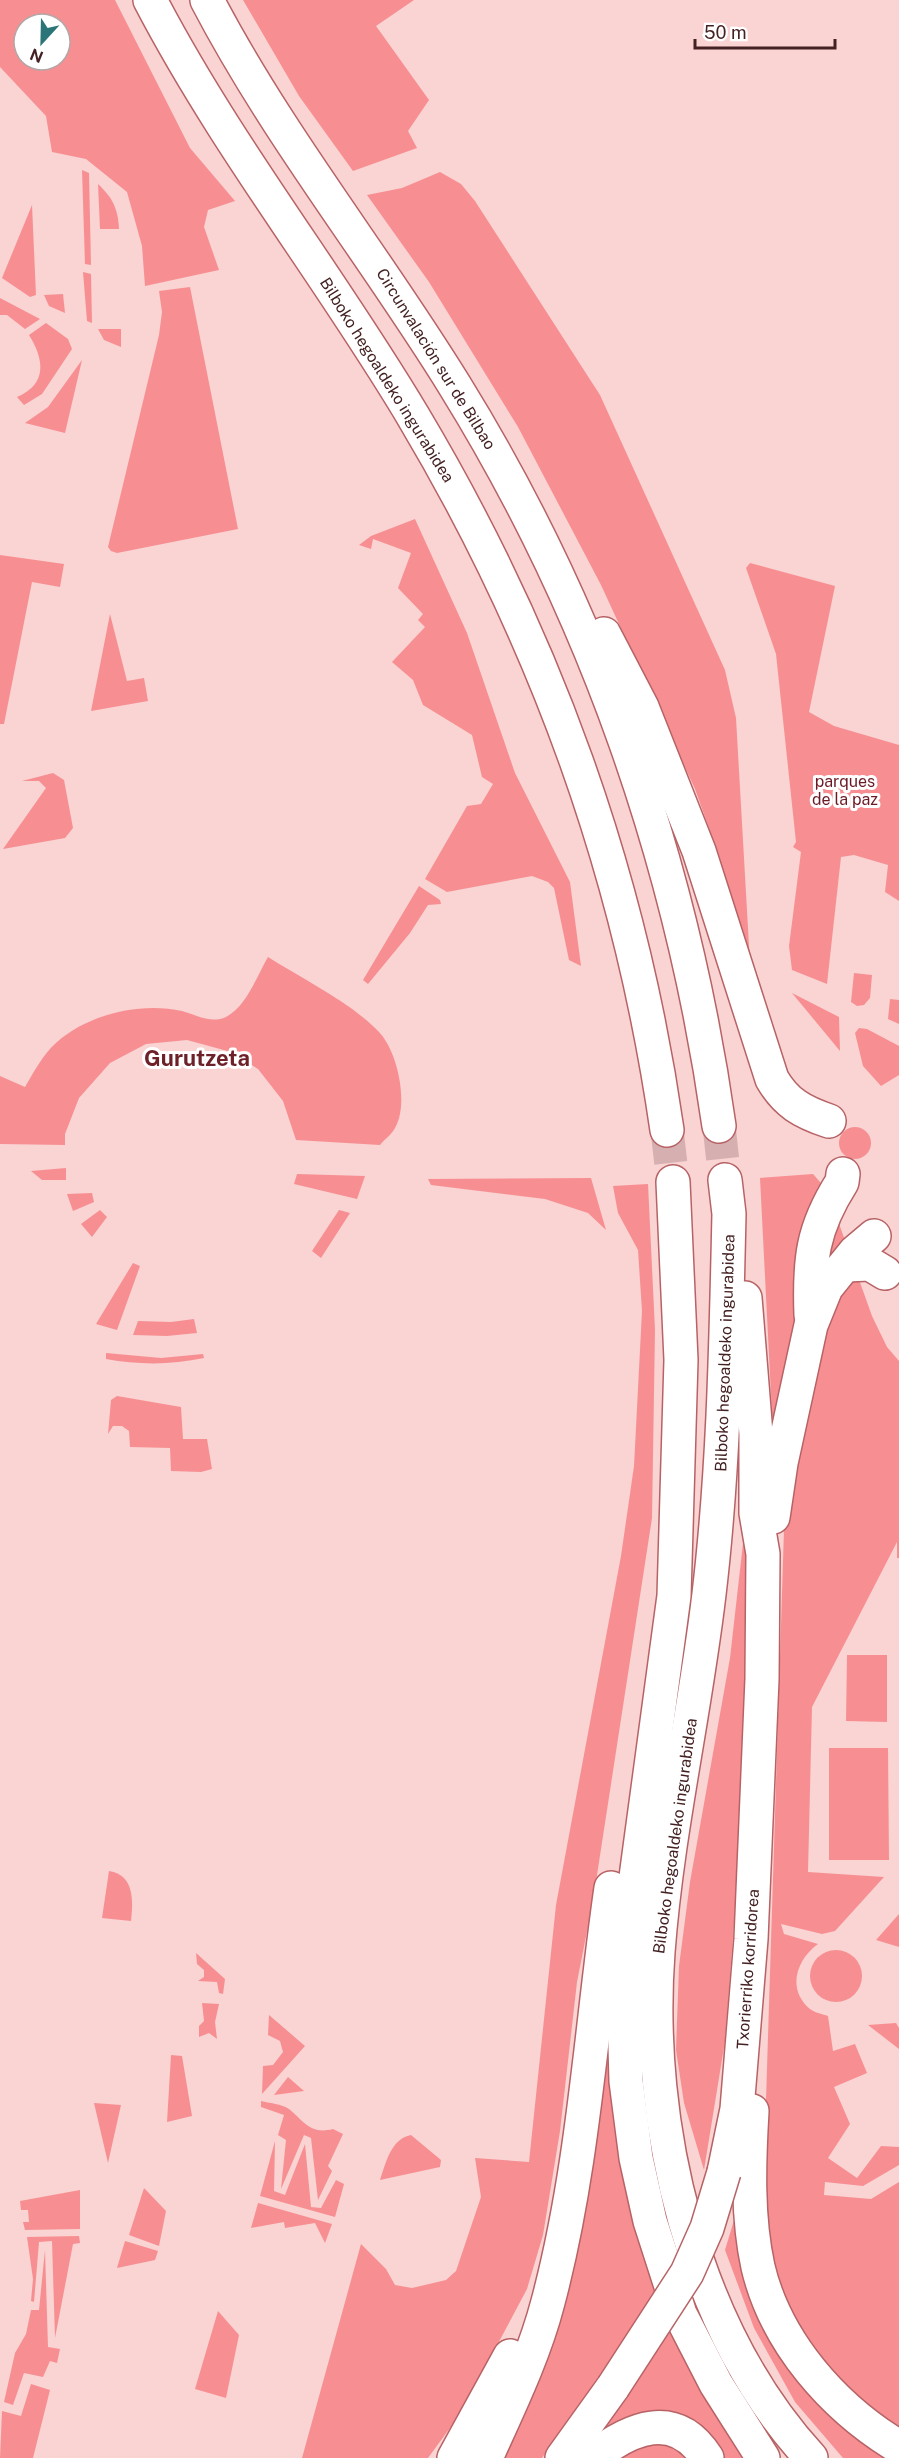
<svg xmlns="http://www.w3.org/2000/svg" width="899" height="2458" viewBox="0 0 899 2458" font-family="'Public Sans',sans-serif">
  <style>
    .green { fill: #f78f92; fill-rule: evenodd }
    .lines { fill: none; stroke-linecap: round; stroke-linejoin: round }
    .motorway-tunnel { stroke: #d6afb0; stroke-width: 33; stroke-dasharray: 33 16; stroke-linecap: butt }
    .motorway-casing { stroke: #b76366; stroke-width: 36 }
    .motorway { stroke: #fff; stroke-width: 33 }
    .motorway-bridge-casing { stroke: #b76366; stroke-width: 36; stroke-linecap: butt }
    .motorway-bridge { stroke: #fff; stroke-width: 33 }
    .labels { text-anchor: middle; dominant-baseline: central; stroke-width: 6; stroke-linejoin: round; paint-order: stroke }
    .street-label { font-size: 16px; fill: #442122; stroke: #fff }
    .park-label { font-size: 16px; fill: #6c1924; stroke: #fff }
    .district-label { font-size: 22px; font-weight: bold; fill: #6e2129; stroke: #fff }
  </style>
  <rect width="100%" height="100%" fill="#fad3d3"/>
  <!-- green -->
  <g class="green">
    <path d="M0 0H115L190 148 235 201 208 210 204 227 219 270 145 286 142 246 127 192 86 159 52 152 46 116 0 67ZM24 24H60V60H24Z"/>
    <path d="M243 0H414L376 26 429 100 408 131 417 148 353 171 299 96Z"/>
    <path d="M82 170 89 173 91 265 85 264Z"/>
    <path d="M440 172 461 184 475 201 600 395 725 670 736 718 750 963 720 859 695 789 601 585 518 427 429 282 367 195 402 188Z"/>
    <path d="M98 184C113 198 118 209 119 229H100Z"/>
    <path d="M32 205 36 295 30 297 2 278Z"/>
    <path d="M83 272 91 274 92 323 87 321Z"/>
    <path d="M190 287 238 529 117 553 111 551 108 547 159 335 162 312 159 291Z"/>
    <path d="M63 294 65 313 49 306 44 295Z"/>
    <path d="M0 298 40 319 25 329 7 315H0Z"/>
    <path d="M46 323 68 339 72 349 42 394 24 405 17 397C48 384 44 359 29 335Z"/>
    <path d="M98 329H121V347L104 340Z"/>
    <path d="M82 360 65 433 25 423 48 407Z"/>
    <path d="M415 519 467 633 515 773 570 882 581 966 569 960 554 888 548 882 532 876 447 892 425 879 467 806 481 804 493 784 482 777 472 735 423 705 413 680 392 662 425 627 418 620 423 614 398 588 411 553 373 539 371 549 359 545 371 536Z"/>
    <path d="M0 555 64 564 60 587 32 582 4 724H0Z"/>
    <path d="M750 563 835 586 809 712 834 726 899 745V901L885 892 888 865 854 855 841 857 827 984 792 970 789 946 801 852 793 847 796 842 776 654 746 568Z"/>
    <path d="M110 614 127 681 144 678 148 701 91 711Z"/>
    <path d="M53 773 64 780 73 828 65 838 3 849 46 788 39 781H22Z"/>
    <path d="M419 886 440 900 441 904 428 905 410 933 368 984 363 980Z"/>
    <path d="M268 957C304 980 349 1001 379 1032 398 1052 409 1104 395 1128 392 1134 384 1140 380 1145L296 1140 283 1101 258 1069 231 1052 187 1040 146 1044 110 1063 79 1098 65 1134V1145L0 1144V1076L25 1087C34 1072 43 1054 57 1042 89 1014 140 1002 182 1011 197 1015 211 1024 226 1017 246 1007 257 976 268 957Z"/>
    <path d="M854 973 872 975 870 998 864 1005 857 1006 851 1002Z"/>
    <path d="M792 993 839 1017 840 1051Z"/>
    <path d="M890 999 899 1000V1024L888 1019Z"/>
    <path d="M859 1028 867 1029 899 1046V1075L881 1086 863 1066 855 1033Z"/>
    <circle cx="855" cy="1143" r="16"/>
    <path d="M66 1168V1180H42L31 1171Z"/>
    <path d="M297 1174 365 1176 357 1199 294 1184Z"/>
    <path d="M813 1174 827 1190 872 1316 887 1347 899 1361V1558H897V1542L812 1707 808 1872 884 1877 835 1931 822 1934 781 1924 784 1934 818 1944C797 1959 786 1989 810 2009 815 2013 823 2014 828 2016L833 2051 855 2044 867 2073 834 2087 850 2124 828 2158 857 2178 881 2146 899 2147V2165L863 2186 825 2182 824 2195 871 2199 899 2182V2429L862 2403 819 2354 791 2314 768 2259 763 2195 785 1498 773 1434 760 1178Z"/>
    <path d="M591 1178 606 1230 588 1213 545 1199 431 1185 428 1179Z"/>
    <path d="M648 1184 655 1330 652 1518 593 1901 577 1982 560 2131 543 2235 527 2289 461 2413 428 2458H302L361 2244 386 2269 395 2285 412 2288 446 2280 456 2271 481 2197 475 2158 529 2162 556 1905 621 1556 634 1466 642 1311 638 1250 618 1213 613 1186Z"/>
    <path d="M92 1193 94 1202 73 1211 67 1194Z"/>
    <path d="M100 1210 107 1217 92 1237 81 1224Z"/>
    <path d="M339 1210 350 1213 321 1258 312 1251Z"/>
    <path d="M133 1263 140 1266 117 1330 96 1324Z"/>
    <path d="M194 1319 197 1333 167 1336 133 1335 138 1321 171 1322Z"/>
    <path d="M106 1353 161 1358 203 1354 204 1358C171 1365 139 1365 106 1359Z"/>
    <path d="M117 1396 181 1407 183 1439H207L212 1469 201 1472 171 1471 170 1448 130 1447 129 1431 122 1426H113L108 1434 111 1400Z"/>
    <path d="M746 1517 748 1677 744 1793 725 2041 704 2170 684 2103 676 2050 679 1966 690 1882 730 1658Z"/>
    <path d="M847 1655H887V1722L846 1721Z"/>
    <path d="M829 1748H888L889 1860H829Z"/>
    <path d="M109 1871C135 1875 133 1902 131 1921L102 1918Z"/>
    <path d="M899 1914V1947L876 1940Z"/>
    <circle cx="836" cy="1976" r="26"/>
    <path d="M196 1953 225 1979 223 1994 219 1993 217 1982 198 1981 204 1977V1970L197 1964Z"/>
    <path d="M202 2003 219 2004 215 2022 217 2039 209 2033 199 2037V2026L204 2021Z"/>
    <path d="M269 2015 305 2046 262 2094 263 2066 273 2065 283 2052 280 2041 268 2035Z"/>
    <path d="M896 2023 899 2028V2049L868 2025Z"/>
    <path d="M606 2027 614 2118 630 2194 660 2288 542 2458H500L533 2395 576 2244 587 2200Z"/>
    <path d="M171 2055 182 2056 192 2116 167 2122Z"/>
    <path d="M288 2077 304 2091 274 2095Z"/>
    <path d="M261 2101C269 2103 282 2104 289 2109 304 2121 310 2135 333 2129L343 2134 328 2166 332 2171 318 2200 311 2138 304 2135 281 2189 286 2140 278 2135 284 2115 261 2107Z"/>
    <path d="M94 2103 121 2105 108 2163Z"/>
    <path d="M411 2135 441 2160 440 2167 380 2180C386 2162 391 2139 411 2135Z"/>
    <path d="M275 2141 274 2191 285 2195 305 2144 311 2207 321 2208 336 2180 344 2184 335 2217 260 2196Z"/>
    <path d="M144 2188 166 2211 159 2246 129 2235Z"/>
    <path d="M80 2190V2229L25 2230 23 2222H29L28 2210H21L20 2201Z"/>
    <path d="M258 2203 332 2224 325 2243 315 2223 285 2228 284 2222 251 2228Z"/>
    <path d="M738 2207 763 2306 899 2458H843L795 2402 754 2328 725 2250Z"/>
    <path d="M79 2236 80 2243 73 2244 55 2338 52 2241 39 2242 34 2302 31 2301 33 2279 27 2237Z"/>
    <path d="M125 2241 158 2251 155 2260 117 2268Z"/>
    <path d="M45 2250 48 2347 60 2349 57 2363 50 2361 43 2377 24 2373 13 2405 4 2402 15 2353 26 2334 31 2310H39Z"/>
    <path d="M218 2311 239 2335 226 2398 195 2389Z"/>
    <path d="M670 2327 742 2458H720L639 2417 606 2427Z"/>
    <path d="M31 2384 50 2390 33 2458H0L2 2411 21 2416Z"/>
    <path d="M664 2437 694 2458H609Z"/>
  </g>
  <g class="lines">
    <!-- motorway-tunnel -->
    <g class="motorway-tunnel">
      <path d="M719 1126 725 1180"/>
      <path d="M667 1130 673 1182"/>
    </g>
    <!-- motorway casing -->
    <g class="motorway-casing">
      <g id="motorway">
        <path d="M150 0C226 146 329 275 413 416 546 639 630 873 667 1130"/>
        <path d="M207 0C278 136 375 256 455 386 595 612 682 864 719 1126"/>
        <path d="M604 634 642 707 699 851 772 1079C786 1103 802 1112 829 1121"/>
        <path d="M725 1180 729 1214C726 1341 724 1468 709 1594 695 1714 667 1832 658 1952 645 2125 692 2328 811 2458"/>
        <path d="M673 1182 681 1360 674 1596 626 1951 624 2011 626 2081 636 2158 650 2221 680 2314 716 2384 763 2458"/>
        <path d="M845 1265 870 1264 885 1273"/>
        <path d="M811 1315C809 1260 812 1229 842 1182L843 1174"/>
        <path d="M773 1517 781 1463 811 1325 826 1288 855 1252 874 1236"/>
        <path d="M752 2111C749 2162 747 2217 758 2267 776 2343 834 2408 899 2447"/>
        <path d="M724 2172 737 2109 751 1939 762 1679 763 1554 756 1513V1434L745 1298"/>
        <path d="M454 2458 510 2356"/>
        <path d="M486 2458C509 2407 534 2356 548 2302 584 2167 591 2026 611 1888"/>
        <path d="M562 2458 613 2387"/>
        <path d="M592 2458C630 2428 675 2408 707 2458"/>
      </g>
    </g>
    <!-- motorway -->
    <use href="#motorway" class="motorway"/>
    <!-- motorway-bridge casing -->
    <g class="motorway-bridge-casing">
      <path id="motorway-bridge" d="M613 2387 687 2273 707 2228 724 2172"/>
    </g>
    <!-- motorway-bridge -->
    <use href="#motorway-bridge" class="motorway-bridge"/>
  </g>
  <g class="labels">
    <!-- street labels -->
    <g class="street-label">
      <text transform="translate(436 359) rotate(58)">Circunvalación sur de Bilbao</text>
      <text transform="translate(387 380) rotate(58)">Bilboko hegoaldeko ingurabidea</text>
      <text transform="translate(725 1353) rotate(-88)">Bilboko hegoaldeko ingurabidea</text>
      <text transform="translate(675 1836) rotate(-82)">Bilboko hegoaldeko ingurabidea</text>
      <text transform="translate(748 1969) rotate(-86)">Txorierriko korridorea</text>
    </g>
    <!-- park labels -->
    <g class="park-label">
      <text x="845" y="781">parques<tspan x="845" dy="18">de la paz</tspan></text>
    </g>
    <!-- district labels -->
    <g class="district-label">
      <text x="197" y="1058">Gurutzeta</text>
    </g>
  </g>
  <!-- north arrow -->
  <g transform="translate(42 42) rotate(202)"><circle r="28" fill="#ffffff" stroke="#b4a6a7" stroke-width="1.5"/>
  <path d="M0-4.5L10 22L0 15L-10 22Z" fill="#2b7578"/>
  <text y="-9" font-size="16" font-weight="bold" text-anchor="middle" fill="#442122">N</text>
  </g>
  <!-- scale -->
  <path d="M695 39v9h140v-9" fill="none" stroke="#442122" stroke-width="3"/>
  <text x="704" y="39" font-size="18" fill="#442122" stroke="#ffffff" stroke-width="4.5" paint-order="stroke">50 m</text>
</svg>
